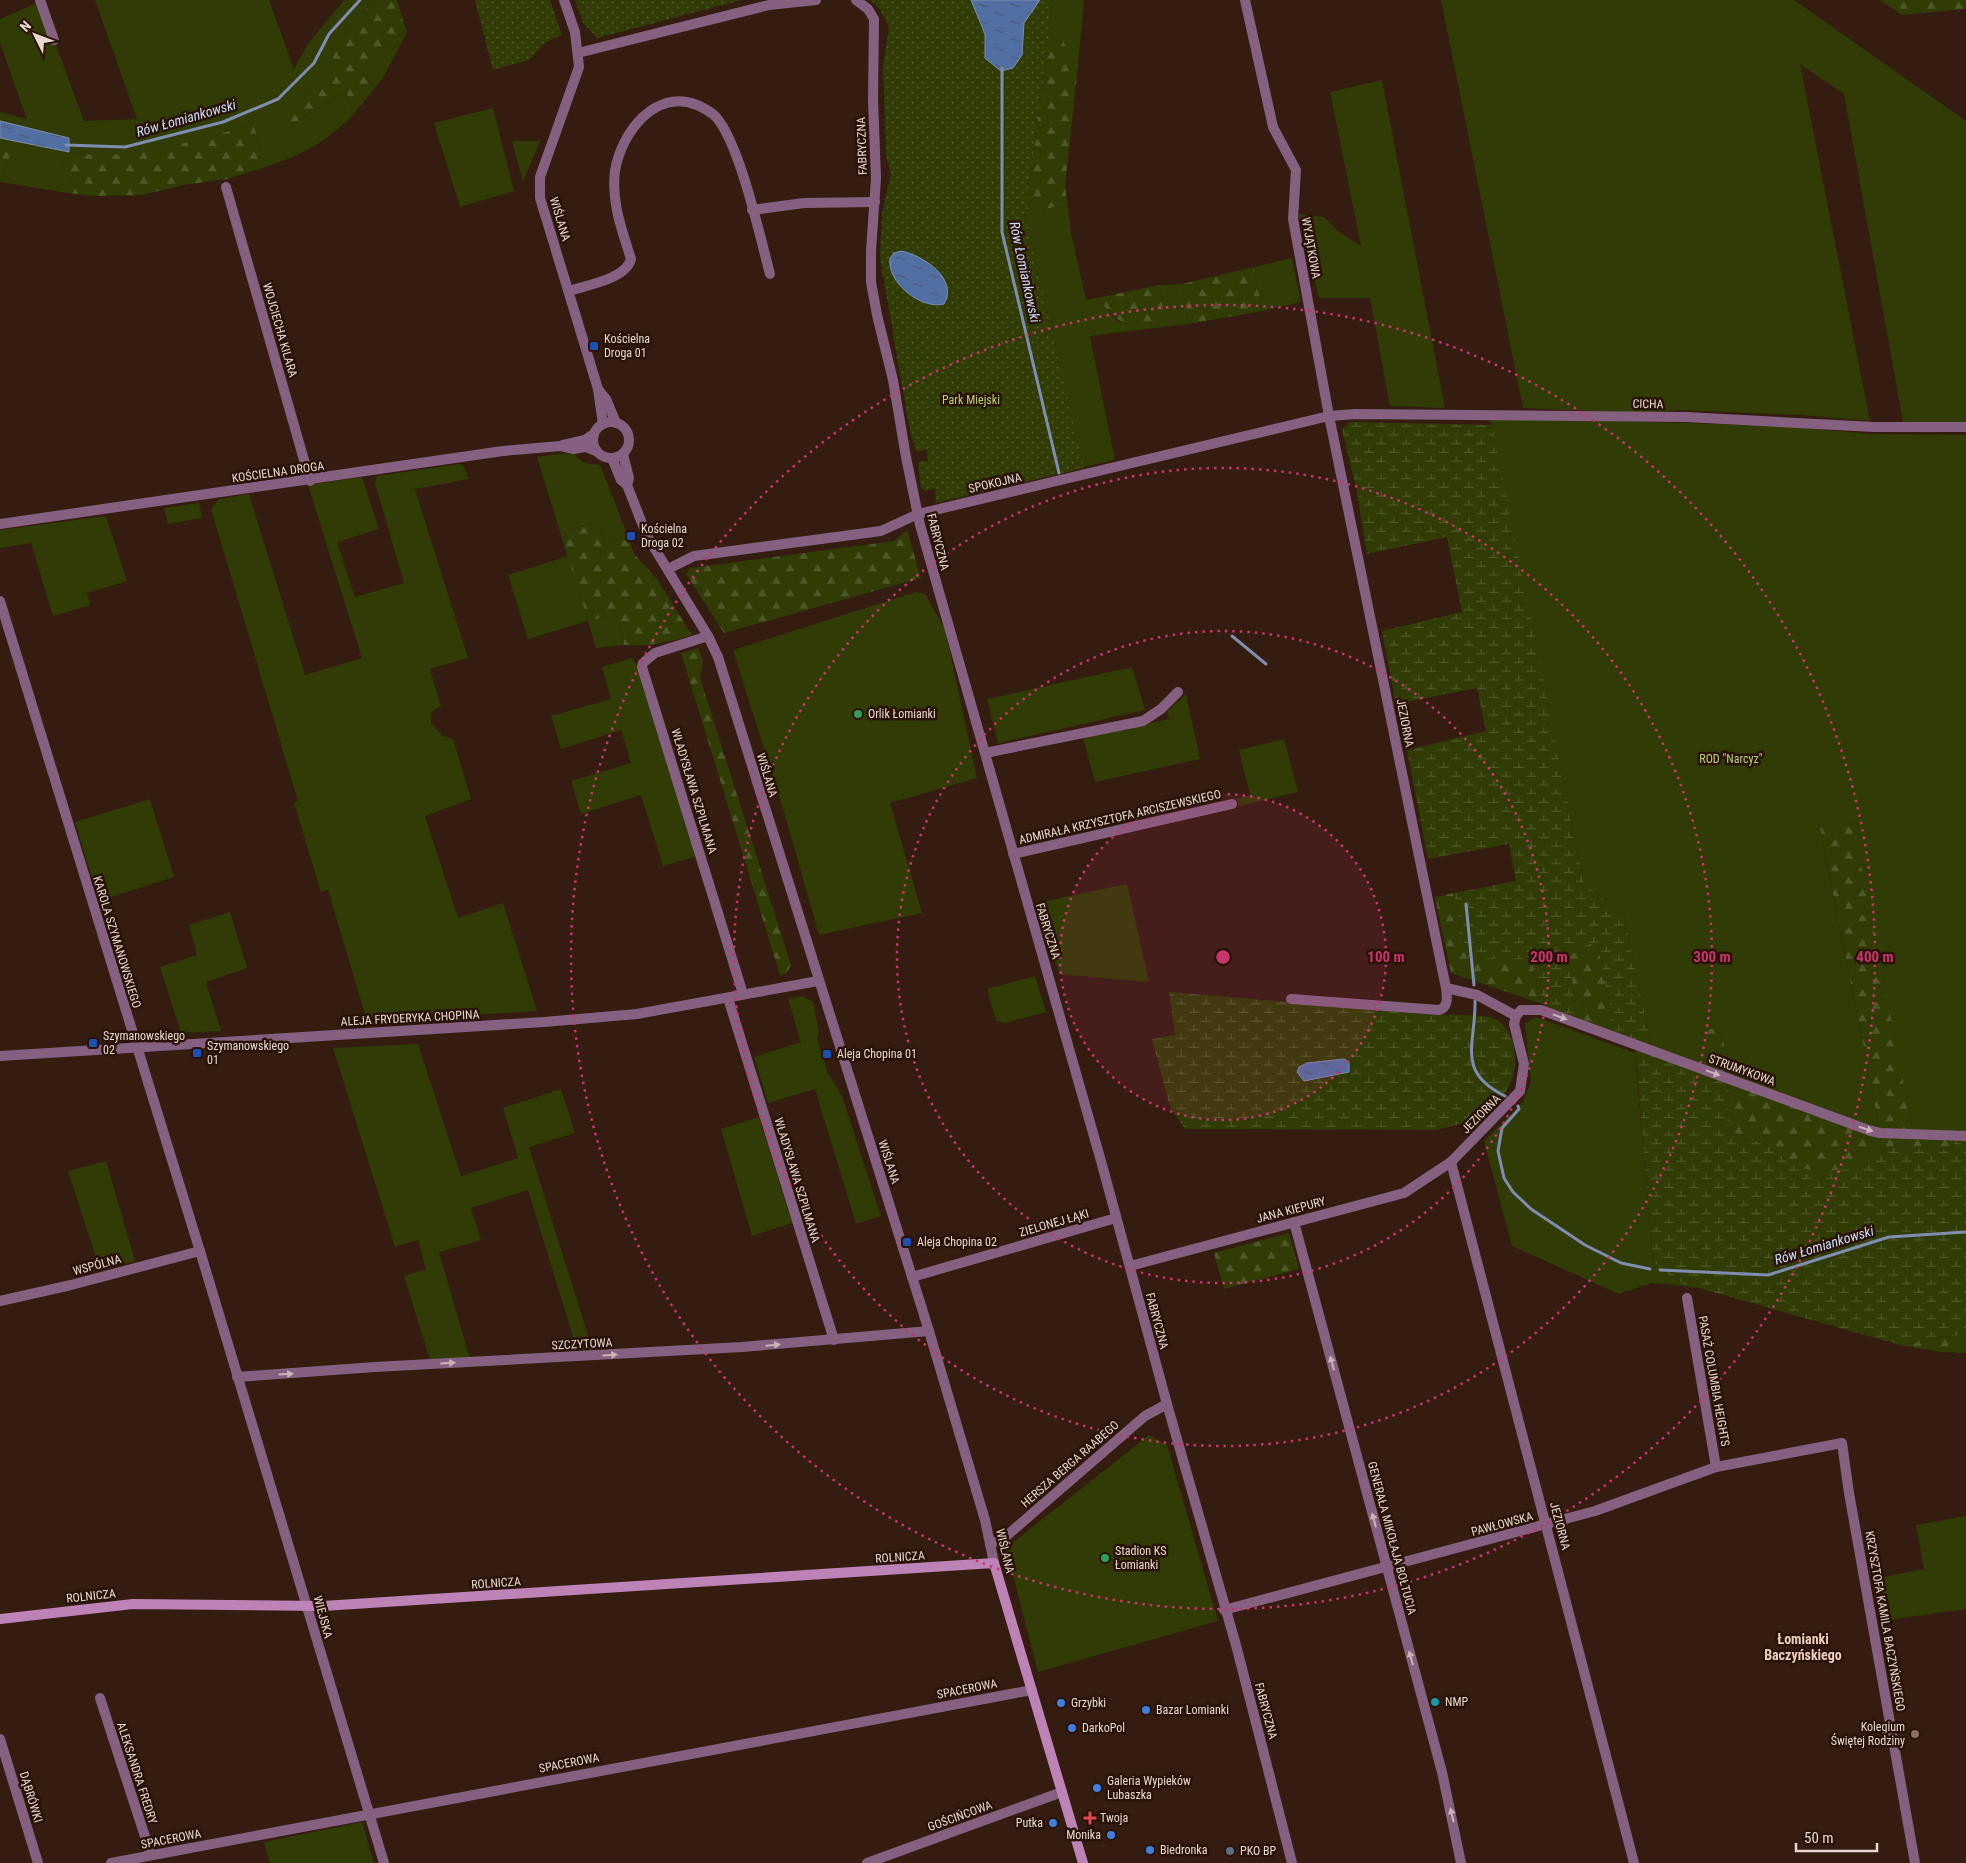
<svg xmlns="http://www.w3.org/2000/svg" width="1966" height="1863" viewBox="0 0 1966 1863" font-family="'Roboto Condensed',sans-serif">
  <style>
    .green { fill: #303b05 }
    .forest { fill: url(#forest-firs) }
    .wetland { fill: url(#wetland-marsh) }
    .park { fill: url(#park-dots) }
    .water { fill: url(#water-ripples); stroke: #7f8eb0 }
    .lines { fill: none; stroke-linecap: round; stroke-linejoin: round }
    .stream { stroke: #7f8eb0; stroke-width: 3 }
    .street { stroke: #866080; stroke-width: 10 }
    .secondary { stroke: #be83b6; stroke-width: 10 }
    .oneway { fill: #cbb3b8 }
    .ring { fill: none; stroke: #c8356d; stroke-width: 2.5; stroke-dasharray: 2.5 5 }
    .transit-dot { fill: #1a4fb4; stroke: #291308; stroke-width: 2 }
    .leisure-dot { fill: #2e9e5b; stroke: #291308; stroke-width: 2 }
    .culture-dot { fill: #0f9aa8; stroke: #291308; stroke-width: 2 }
    .shop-dot { fill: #3f7fe0; stroke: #291308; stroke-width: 2 }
    .education-dot { fill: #8d6e63; stroke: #291308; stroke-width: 2 }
    .health-dot { fill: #e0444e; stroke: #291308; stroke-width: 2 }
    .service-dot { fill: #5c6f8a; stroke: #291308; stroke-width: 2 }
    .labels { text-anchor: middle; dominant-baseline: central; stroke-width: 5; stroke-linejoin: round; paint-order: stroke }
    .street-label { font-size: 12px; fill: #e8d7d0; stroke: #291308 }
    .poi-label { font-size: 12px; fill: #e8d7d0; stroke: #291308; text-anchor: start }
    .park-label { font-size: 12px; fill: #b9d178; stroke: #291308 }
    .water-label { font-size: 14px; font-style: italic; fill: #c9dcfb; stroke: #291308 }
    .neighbourhood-label { font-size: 14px; font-weight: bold; fill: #efcebf; stroke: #291308 }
    .centre { fill: #c8356d; stroke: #291308; stroke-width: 2.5 }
    .ring-label { font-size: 15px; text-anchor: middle; font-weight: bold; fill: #c8356d; stroke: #291308; stroke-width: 5; stroke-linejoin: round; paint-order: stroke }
  </style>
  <defs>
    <pattern id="forest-firs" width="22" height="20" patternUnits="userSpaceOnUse" patternTransform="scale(1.25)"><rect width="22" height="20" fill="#303b05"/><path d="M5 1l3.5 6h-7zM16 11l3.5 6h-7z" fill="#4e5728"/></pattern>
    <pattern id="wetland-marsh" width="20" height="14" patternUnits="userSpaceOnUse" patternTransform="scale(1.25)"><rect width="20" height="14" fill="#303b05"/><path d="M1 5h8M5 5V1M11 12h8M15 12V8" fill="none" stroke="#4e5728"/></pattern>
    <pattern id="park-dots" width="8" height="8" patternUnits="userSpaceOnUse" patternTransform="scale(1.25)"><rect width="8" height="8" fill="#303b05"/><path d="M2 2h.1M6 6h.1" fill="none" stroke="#4e5728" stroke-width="1.8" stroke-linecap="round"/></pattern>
    <pattern id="water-ripples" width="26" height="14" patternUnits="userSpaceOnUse" patternTransform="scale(1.25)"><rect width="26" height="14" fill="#526fa3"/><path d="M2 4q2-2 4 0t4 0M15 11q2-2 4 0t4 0" fill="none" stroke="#4d5a76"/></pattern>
  </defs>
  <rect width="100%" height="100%" fill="#341c11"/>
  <!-- green -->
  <g class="green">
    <path d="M95 0H269L294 69 308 44 344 0H375L331 43 334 64C320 85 300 99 280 114L289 127 338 95 347 94 353 115C319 150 286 161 240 175L246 167 262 157 254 124C195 141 130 164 69 152L60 168 68 193 0 182 10 157V140L68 152 27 129 0 121V112L27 119 0 43V19L37 3 55 42 84 121 137 119Z"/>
    <path d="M1051 0H1084L1077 76 1060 33 1049 36Z"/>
    <path d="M1441 0H1794L1966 121V423L1903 422 1844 94 1800 64 1870 421 1801 415 1681 410 1643 413 1523 408Z"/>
    <path d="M406 30 407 32 383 78 374 89 365 76C373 56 388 42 406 30Z"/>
    <path d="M1382 80 1445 408 1390 406 1370 298H1319L1298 214 1324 217 1338 231 1361 246 1330 92Z"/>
    <path d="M493 108 514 191 460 207 434 123Z"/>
    <path d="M512 141H540L523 182Z"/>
    <path d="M1054 207 1068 208 1071 233 1086 300 1097 298 1118 322 1163 309 1159 285 1182 284 1188 324 1090 336 1115 460 1083 467 1025 215Z"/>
    <path d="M1292 258 1301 302 1262 311 1254 267Z"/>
    <path d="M1524 418 1783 426 1871 434 1966 435V1132L1913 1131 1852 823 1820 829 1880 1130 1733 1077 1720 1029 1701 1030 1709 1069 1652 1048 1624 916 1584 883 1490 419Z"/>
    <path d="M574 452C579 462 587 465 598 464L601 467 629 539 605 540 599 521 560 532 537 457Z"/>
    <path d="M459 464 463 465 469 479 415 489 468 658 430 669 441 706 431 712V723L443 736 453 739 471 799 425 816 458 918 503 903 537 1011 367 1021 328 890 321 892 294 803 298 801 211 509 219 499 249 494 305 675 362 658 308 485 362 477 379 529 337 542 355 597 404 583 375 483 377 476Z"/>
    <path d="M199 503 202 518 168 524 164 508Z"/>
    <path d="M106 516 127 581 87 593 90 605 53 616 31 543 0 548V530Z"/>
    <path d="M568 556 588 621 617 614 624 645 596 648 588 621 528 639 508 575Z"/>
    <path d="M916 592 925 594 945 629 977 778 890 803 922 913 819 935 787 822 733 650Z"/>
    <path d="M632 658 638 666 697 856 663 866 641 795 581 814 571 781 631 763 621 730 561 749 551 716 611 699 602 667Z"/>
    <path d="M1132 667 1145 710 998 743 987 699Z"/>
    <path d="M1186 694 1200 759 1095 782 1083 738 1169 719 1167 711Z"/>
    <path d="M1284 739 1298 792 1239 806 1237 799 1250 795 1239 750Z"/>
    <path d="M150 799 174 877 99 901 75 822Z"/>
    <path d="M1127 884 1149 982 1059 974 1041 902Z"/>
    <path d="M230 912 247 968 206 982 221 1031 181 1033 160 967 197 955 189 925Z"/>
    <path d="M1035 976 1046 1012 1005 1023 996 1021 987 989Z"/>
    <path d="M802 996 813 1002 819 1032 817 1038 828 1073 842 1096 881 1216 856 1224 815 1089 768 1103 754 1057 801 1042 788 999Z"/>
    <path d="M1536 1017 1635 1053 1653 1261 1667 1274 1683 1283 1684 1286 1651 1283 1619 1294 1512 1246 1484 1141 1522 1103 1531 1082 1525 1023Z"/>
    <path d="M418 1044 461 1176 518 1158 503 1108 561 1089 575 1133 529 1147 593 1351 578 1353 528 1190 471 1208 481 1240 439 1252 470 1359 430 1360 404 1276 426 1269 418 1240 395 1247 333 1048Z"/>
    <path d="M759 1117 792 1223 752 1236 721 1129Z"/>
    <path d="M106 1161 135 1261 100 1270 68 1171Z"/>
    <path d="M1149 1435 1167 1445 1218 1621 1038 1672 1006 1548Z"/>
    <path d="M1966 1516V1609L1880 1621 1873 1579 1924 1569 1916 1525Z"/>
    <path d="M362 1822 374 1863H270L264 1842Z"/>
  </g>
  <!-- forest -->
  <g class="forest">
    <path d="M375 0H397L406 30C388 42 373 56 365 77L374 89 353 115 347 94 338 95 289 127 280 126 275 121 280 114 311 90 334 64 331 43Z"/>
    <path d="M1880 0H1966V9L1902 15Z"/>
    <path d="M1060 32 1077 76 1065 185 1068 208 1054 207 1025 215 1049 36Z"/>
    <path d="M254 124 262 157 246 167 240 175 227 179 183 185 142 195 92 196 68 193 60 168 69 152C128 163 196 140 254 124Z"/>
    <path d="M0 138 10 140V157L0 182Z"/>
    <path d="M1254 267 1262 311 1188 324 1182 284Z"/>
    <path d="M1159 285 1163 309 1156 323C1120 326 1120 324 1097 298Z"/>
    <path d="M599 521 605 540 629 539 634 554 657 579 692 635C669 642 648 647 624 645L617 614 588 621 560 532Z"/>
    <path d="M907 530 921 578 724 633 686 574 690 568 894 541Z"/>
    <path d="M698 648 703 660 700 678 791 965 786 974 780 975 681 653Z"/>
    <path d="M1853 823 1913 1131 1880 1130 1820 828Z"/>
    <path d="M1454 893 1467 958H1531L1542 1004 1451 973 1435 897Z"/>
    <path d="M1597 942 1616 1035 1579 1021 1568 958 1580 947Z"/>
    <path d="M1701 1029H1720L1733 1077 1709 1069Z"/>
    <path d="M1729 1082 1879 1137 1953 1138 1954 1150 1879 1147C1867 1171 1822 1176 1798 1167 1787 1162 1778 1150 1766 1145 1753 1139 1738 1137 1727 1129Z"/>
    <path d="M1289 1233 1299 1269 1224 1289 1214 1253Z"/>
    <path d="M1966 1334V1353L1940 1352 1900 1345Z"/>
  </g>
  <!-- wetland -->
  <g class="wetland">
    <path d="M1350 422 1492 425 1584 883 1624 916 1652 1048 1616 1035 1597 942 1580 947 1568 958 1579 1021 1542 1004 1531 958H1467L1454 893 1516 881 1509 844 1428 859 1407 750 1486 731 1477 688 1396 704 1382 631 1462 612 1447 537 1367 554 1357 492 1342 429Z"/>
    <path d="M1169 992C1253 999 1337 1006 1421 1014 1437 1015 1482 1014 1493 1018 1515 1027 1520 1061 1511 1081 1496 1117 1472 1121 1437 1130L1185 1129 1170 1107 1152 1039 1175 1035Z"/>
    <path d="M1635 1047 1729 1082 1727 1129C1738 1137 1753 1139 1766 1145 1778 1150 1787 1162 1798 1167 1821 1176 1867 1171 1879 1147L1954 1150 1953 1138H1966V1334L1900 1345 1699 1288 1684 1286 1683 1283 1667 1274 1653 1261Z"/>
  </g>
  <!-- park -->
  <g class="park">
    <path d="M475 0H550L562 35 546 42 529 60 493 70Z"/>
    <path d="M575 0H742L597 38 583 23Z"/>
    <path d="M870 0H1051L1049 36 1025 215 1084 468 936 503 935 488 925 491 921 488 918 462 928 461 927 450 916 451 910 431 880 258 882 213 891 173 886 155 883 65 889 28 880 9Z"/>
  </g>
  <!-- water -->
  <g class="water">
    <path d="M971 0H1040L1024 23 1022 55 1013 68 1001 71 985 58V34Z"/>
    <path d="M0 121 69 138V152L0 138Z"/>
    <path d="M901 251C923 255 959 279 944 304 921 310 886 282 890 258L894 253Z"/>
    <path d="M1344 1059 1349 1062V1072L1304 1081 1297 1072 1299 1067 1307 1063Z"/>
  </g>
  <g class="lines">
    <!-- stream -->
    <g class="stream">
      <path d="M1002 68V232L1059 473"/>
      <path d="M66 145 125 147 223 122 278 99 314 63 329 34 360 0"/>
      <path d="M1232 636 1266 664"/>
      <path d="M1466 904 1474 985"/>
      <path d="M1475 1001C1476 1045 1455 1071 1505 1096"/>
      <path d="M1518 1106 1519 1109 1502 1128 1498 1151 1504 1178 1513 1192 1531 1209 1585 1245 1621 1263 1650 1269"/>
      <path d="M1660 1270 1768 1275 1889 1237 1966 1232"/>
    </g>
    <!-- street -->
    <g class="street">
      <path d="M40 0 54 40"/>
      <path d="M564 0 575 32 579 67 540 177V198L598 389 603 424"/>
      <path d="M856 0 868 9 874 19 873 100 876 178 871 251V282L877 315 893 380 906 457 920 525 1101 1161 1167 1404 1236 1645 1292 1863"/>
      <path d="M1245 0 1273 127 1296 170 1293 219 1329 416 1446 988 1477 995 1516 1016 1514 1024 1524 1064 1520 1091 1451 1162 1634 1863"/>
      <path d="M578 53 769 5 816 0"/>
      <path d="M226 187 310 481"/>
      <path d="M752 210 804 203 875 202"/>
      <path d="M569 291C587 285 626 279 631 259 622 230 611 202 615 171 621 133 655 88 697 105 704 108 711 112 716 117 740 144 760 237 770 274"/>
      <path d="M598 389 606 399 616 423"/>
      <circle cx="611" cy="440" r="18"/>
      <path d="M563 445 585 440 594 434"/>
      <path d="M623 454 629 478 627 485"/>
      <path d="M612 458 621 480 627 485 647 536 708 636 718 657 929 1331 985 1520 994 1563"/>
      <path d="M0 524 503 451 560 446 573 449 586 447 596 451"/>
      <path d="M668 569 694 556 881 531 918 514 1329 416 1355 414 1686 417 1874 427H1966"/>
      <path d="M0 601 203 1261 384 1863"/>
      <path d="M708 636 655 653 643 663 642 667 743 994"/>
      <path d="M985 753 1143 721 1161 709 1178 692"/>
      <path d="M1013 854 1232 804"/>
      <path d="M728 998 834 1340"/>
      <path d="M1291 999 1439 1010C1449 1007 1447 997 1446 988"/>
      <path d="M1516 1016 1521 1010H1541L1871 1131 1880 1133 1966 1136"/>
      <path d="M0 1056 544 1022 637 1014 818 981"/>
      <path d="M1294 1222 1442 1772 1461 1863"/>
      <path d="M1130 1266 1404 1193 1451 1162"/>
      <path d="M912 1277 1116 1218"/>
      <path d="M1687 1298 1716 1467"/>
      <path d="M0 1301 71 1285 200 1251"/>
      <path d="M237 1377 375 1367 742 1347 929 1331"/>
      <path d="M990 1544 1004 1538 1145 1416 1167 1404"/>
      <path d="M1224 1610 1595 1511 1716 1467 1842 1443 1849 1493 1915 1863"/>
      <path d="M100 1698 151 1855"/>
      <path d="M0 1739 38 1863"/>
      <path d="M111 1863 1032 1690"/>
      <path d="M867 1863 1062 1792"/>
    </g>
    <!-- secondary -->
    <path class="secondary" d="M0 1619 133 1604 323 1606 994 1563 1083 1863"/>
  </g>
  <!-- one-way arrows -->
  <defs><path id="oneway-solid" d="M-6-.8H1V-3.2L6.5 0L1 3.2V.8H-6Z" transform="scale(1.25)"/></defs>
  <g class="oneway">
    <use href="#oneway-solid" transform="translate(1560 1017) rotate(20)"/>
    <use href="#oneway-solid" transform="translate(1713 1073) rotate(20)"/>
    <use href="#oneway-solid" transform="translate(1866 1129) rotate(18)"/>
    <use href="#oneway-solid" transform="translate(773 1345) rotate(-5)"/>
    <use href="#oneway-solid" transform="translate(610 1355) rotate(-3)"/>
    <use href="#oneway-solid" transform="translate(448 1363) rotate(-3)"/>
    <use href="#oneway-solid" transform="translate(1332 1363) rotate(-105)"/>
    <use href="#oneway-solid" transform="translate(286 1374) rotate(-4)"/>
    <use href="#oneway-solid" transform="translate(1374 1520) rotate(-105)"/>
    <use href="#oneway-solid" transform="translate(1411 1658) rotate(-105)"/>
    <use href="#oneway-solid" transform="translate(1452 1815) rotate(-103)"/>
  </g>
  <!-- distance rings -->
  <circle cx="1223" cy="957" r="163" fill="#c8356d" fill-opacity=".12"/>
  <g class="ring">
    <circle cx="1223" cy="957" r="163"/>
    <circle cx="1223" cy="957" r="326"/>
    <circle cx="1223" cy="957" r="489"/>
    <circle cx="1223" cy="957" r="652"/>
  </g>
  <!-- markers -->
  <g class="transit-dot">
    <rect x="589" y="341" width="10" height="10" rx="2.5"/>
    <rect x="626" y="531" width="10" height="10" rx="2.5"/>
    <rect x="88" y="1038" width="10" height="10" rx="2.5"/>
    <rect x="192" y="1048" width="10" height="10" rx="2.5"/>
    <rect x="822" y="1049" width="10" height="10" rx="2.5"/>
    <rect x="902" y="1237" width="10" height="10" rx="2.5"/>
  </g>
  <g class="leisure-dot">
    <circle cx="858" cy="714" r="5"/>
    <circle cx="1105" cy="1558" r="5"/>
  </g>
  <circle class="culture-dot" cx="1435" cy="1702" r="5"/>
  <g class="shop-dot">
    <circle cx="1061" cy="1703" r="5"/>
    <circle cx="1146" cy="1710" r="5"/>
    <circle cx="1072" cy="1728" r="5"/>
    <circle cx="1097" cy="1788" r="5"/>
    <circle cx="1053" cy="1823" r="5"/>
    <circle cx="1111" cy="1835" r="5"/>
    <circle cx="1150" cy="1850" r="5"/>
  </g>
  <circle class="education-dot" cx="1915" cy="1734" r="5"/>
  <path class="health-dot" d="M1087.5 1810.5h5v5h5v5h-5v5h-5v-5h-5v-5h5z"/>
  <circle class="service-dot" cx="1230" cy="1851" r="5"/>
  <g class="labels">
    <!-- street labels -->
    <g class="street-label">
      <text transform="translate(862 146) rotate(-92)">FABRYCZNA</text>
      <text transform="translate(560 219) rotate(73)">WIŚLANA</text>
      <text transform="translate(1311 248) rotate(80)">WYJĄTKOWA</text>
      <text transform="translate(280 330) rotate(74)">WOJCIECHA KILARA</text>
      <text transform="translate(1648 404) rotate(1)">CICHA</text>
      <text transform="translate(278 472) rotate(-8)">KOŚCIELNA DROGA</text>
      <text transform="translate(995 483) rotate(-13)">SPOKOJNA</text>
      <text transform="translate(938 542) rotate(76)">FABRYCZNA</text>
      <text transform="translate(1405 723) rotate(79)">JEZIORNA</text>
      <text transform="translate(767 775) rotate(73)">WIŚLANA</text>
      <text transform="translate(694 791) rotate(73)">WŁADYSŁAWA SZPILMANA</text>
      <text transform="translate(1120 817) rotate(-13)">ADMIRAŁA KRZYSZTOFA ARCISZEWSKIEGO</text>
      <text transform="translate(1048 931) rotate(73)">FABRYCZNA</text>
      <text transform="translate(117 942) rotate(73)">KAROLA SZYMANOWSKIEGO</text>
      <text transform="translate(410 1018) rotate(-3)">ALEJA FRYDERYKA CHOPINA</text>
      <text transform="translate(1742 1070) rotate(20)">STRUMYKOWA</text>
      <text transform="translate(1481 1114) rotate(-45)">JEZIORNA</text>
      <text transform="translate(889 1162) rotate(72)">WIŚLANA</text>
      <text transform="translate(797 1180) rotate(73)">WŁADYSŁAWA SZPILMANA</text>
      <text transform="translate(1291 1210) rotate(-15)">JANA KIEPURY</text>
      <text transform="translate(1054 1223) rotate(-16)">ZIELONEJ ŁĄKI</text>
      <text transform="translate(97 1265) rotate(-15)">WSPÓLNA</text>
      <text transform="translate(1157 1321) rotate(75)">FABRYCZNA</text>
      <text transform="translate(582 1344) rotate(-3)">SZCZYTOWA</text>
      <text transform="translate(1714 1381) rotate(80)">PASAŻ COLUMBIA HEIGHTS</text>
      <text transform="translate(1070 1464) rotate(-41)">HERSZA BERGA RAABEGO</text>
      <text transform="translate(1502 1524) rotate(-15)">PAWŁOWSKA</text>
      <text transform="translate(1560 1526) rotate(75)">JEZIORNA</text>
      <text transform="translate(1392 1538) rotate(75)">GENERAŁA MIKOŁAJA BOŁTUCIA</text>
      <text transform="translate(1005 1551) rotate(77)">WIŚLANA</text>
      <text transform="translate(900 1557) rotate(-4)">ROLNICZA</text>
      <text transform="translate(496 1583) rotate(-4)">ROLNICZA</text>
      <text transform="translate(91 1596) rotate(-6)">ROLNICZA</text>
      <text transform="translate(323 1617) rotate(75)">WIEJSKA</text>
      <text transform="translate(1885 1621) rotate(80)">KRZYSZTOFA KAMILA BACZYŃSKIEGO</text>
      <text transform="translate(967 1689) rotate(-11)">SPACEROWA</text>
      <text transform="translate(1266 1711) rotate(75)">FABRYCZNA</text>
      <text transform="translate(569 1763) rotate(-11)">SPACEROWA</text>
      <text transform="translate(137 1773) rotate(72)">ALEKSANDRA FREDRY</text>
      <text transform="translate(31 1797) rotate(73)">DĄBRÓWKI</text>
      <text transform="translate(960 1816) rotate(-20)">GOŚCIŃCOWA</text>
      <text transform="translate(171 1839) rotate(-11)">SPACEROWA</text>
    </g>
    <!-- poi labels -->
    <g class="poi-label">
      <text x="604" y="339">Kościelna<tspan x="604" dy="14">Droga 01</tspan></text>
      <text x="641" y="529">Kościelna<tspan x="641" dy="14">Droga 02</tspan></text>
      <text x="868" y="714">Orlik Łomianki</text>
      <text x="103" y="1036">Szymanowskiego<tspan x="103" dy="14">02</tspan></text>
      <text x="207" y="1046">Szymanowskiego<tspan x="207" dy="14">01</tspan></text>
      <text x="837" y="1054">Aleja Chopina 01</text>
      <text x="917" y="1242">Aleja Chopina 02</text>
      <text x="1115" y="1551">Stadion KS<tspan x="1115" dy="14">Łomianki</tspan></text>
      <text x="1445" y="1702">NMP</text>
      <text x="1071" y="1703">Grzybki</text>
      <text x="1156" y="1710">Bazar Lomianki</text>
      <text x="1905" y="1727" text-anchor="end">Kolegium<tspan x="1905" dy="14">Świętej Rodziny</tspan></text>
      <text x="1082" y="1728">DarkoPol</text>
      <text x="1107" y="1781">Galeria Wypieków<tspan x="1107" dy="14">Lubaszka</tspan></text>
      <text x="1100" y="1818">Twoja</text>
      <text x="1043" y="1823" text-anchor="end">Putka</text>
      <text x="1101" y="1835" text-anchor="end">Monika</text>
      <text x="1160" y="1850">Biedronka</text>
      <text x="1240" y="1851">PKO BP</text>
    </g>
    <!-- park labels -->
    <g class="park-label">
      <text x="971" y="400">Park Miejski</text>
      <text x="1731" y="759">ROD "Narcyz"</text>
    </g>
    <!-- water labels -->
    <g class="water-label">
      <text transform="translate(186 118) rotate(-16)">Rów Łomiankowski</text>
      <text transform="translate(1025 272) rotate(78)">Rów Łomiankowski</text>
      <text transform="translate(1824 1245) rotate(-17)">Rów Łomiankowski</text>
    </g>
    <!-- neighbourhood labels -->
    <g class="neighbourhood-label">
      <text x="1803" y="1639">Łomianki<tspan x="1803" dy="16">Baczyńskiego</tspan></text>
    </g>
  </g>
  <circle cx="1223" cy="957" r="8" class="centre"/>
  <g class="ring-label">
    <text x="1386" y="962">100 m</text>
    <text x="1549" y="962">200 m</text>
    <text x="1712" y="962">300 m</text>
    <text x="1875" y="962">400 m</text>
  </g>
  <!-- north arrow -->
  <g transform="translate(35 35) rotate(312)" stroke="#291308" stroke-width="4" paint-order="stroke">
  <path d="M0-4L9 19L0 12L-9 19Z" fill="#e8d7d0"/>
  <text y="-8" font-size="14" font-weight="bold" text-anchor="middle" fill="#e8d7d0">N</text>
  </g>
  <!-- scale -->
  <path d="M1796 1843v8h81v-8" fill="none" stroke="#e8d7d0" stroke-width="2.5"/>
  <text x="1804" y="1843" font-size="15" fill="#e8d7d0" stroke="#291308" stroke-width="4" paint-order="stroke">50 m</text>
</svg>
